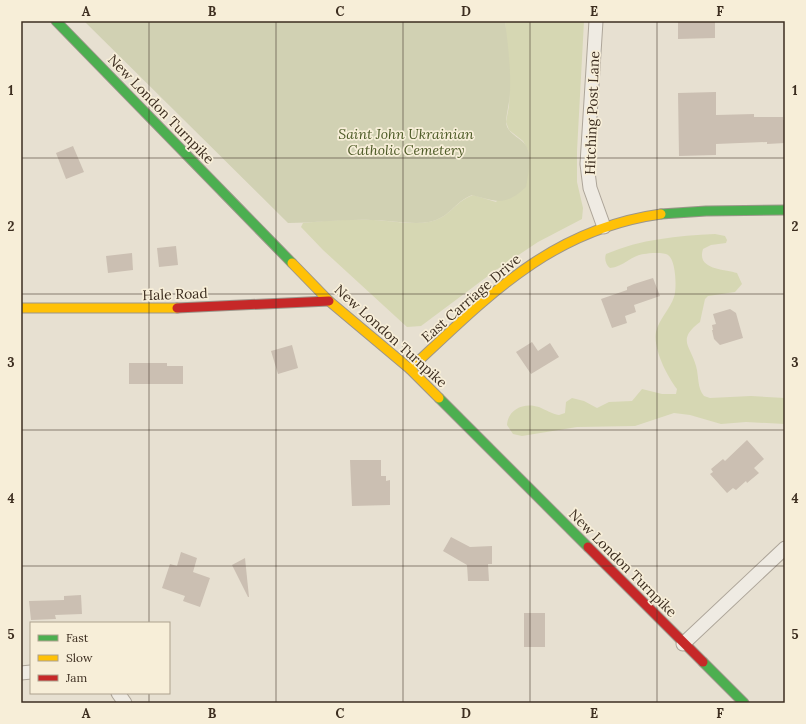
<svg xmlns="http://www.w3.org/2000/svg" width="806" height="724" viewBox="0 0 806 724" font-family="Lora,serif">
  <style>
    .green { fill: #d6d7b3 }
    .cemetery { fill: #d1d1b3 }
    .building { fill: #cbbfb2 }
    .lines { fill: none; stroke-linecap: round; stroke-linejoin: round }
    .street-casing { stroke: #ada599; stroke-width: 15 }
    .fast-casing { stroke: #9c958a; stroke-width: 11 }
    .slow-casing { stroke: #9c958a; stroke-width: 11 }
    .jam-casing { stroke: #9c958a; stroke-width: 11 }
    .street { stroke: #efebe3; stroke-width: 13 }
    .fast { stroke: #4caf50; stroke-width: 9 }
    .slow { stroke: #ffc107; stroke-width: 9 }
    .jam { stroke: #c62828; stroke-width: 9 }
    .grid { fill: none; stroke: #3d2e20; stroke-width: 1; stroke-opacity: 0.55 }
    .labels { text-anchor: middle; dominant-baseline: central; stroke-width: 3.5; stroke-linejoin: round; paint-order: stroke }
    .street-label { font-size: 14px; fill: #3d2e20; stroke: #f7eed8 }
    .park-label { font-size: 14px; font-style: italic; fill: #4d5a26; stroke: #f7eed8 }
    .neatline { fill: none; stroke: #3d2e20; stroke-width: 1.5 }
    .grid-label { font-size: 13px; text-anchor: middle; font-weight: bold; fill: #3d2e20 }
  </style>
  <rect width="100%" height="100%" fill="#e7e0d1"/>
  <!-- green -->
  <g class="green">
    <path d="M505 21H584L577 151V182L583 208 582 219 538 242 496 270 421 326 407 327 323 250 301 227 303 223C326 220 350 219 374 220 392 221 411 225 429 222 450 218 454 202 473 195L496 202 529 163 528 150 523 141 509 130 506 122 509 106 510 87Z"/>
    <path d="M715 234 725 236 727 240 726 243 711 245 703 249C696 270 725 269 737 273L742 284 735 292 708 296 705 299 700 322C676 340 691 346 696 366 699 376 697 388 704 396L710 398 751 396 785 398V424L746 422 721 424 690 415 674 413 635 426 577 427 522 436 513 434 507 425C508 409 524 402 539 407 546 410 552 414 559 415L565 413 566 402 572 398 584 401 597 408 609 402 632 401 642 389 662 394H676L677 389C667 376 653 349 656 332 659 319 670 309 674 297 677 289 676 260 668 255 664 252 649 253 644 254 632 255 623 267 610 268 606 265 604 259 606 254 641 239 677 236 715 234Z"/>
  </g>
  <!-- cemetery -->
  <path class="cemetery" d="M84 21H505C508 44 511 69 510 92 510 101 506 115 506 122 507 136 525 138 528 150 531 162 528 176 526 187 506 206 497 202 472 195 454 202 450 218 429 222 410 225 390 220 371 220 343 219 316 223 288 223Z"/>
  <!-- building -->
  <g class="building">
    <path d="M678 21H715V38L678 39Z"/>
    <path d="M716 92V115L754 114V117H783V120H785V143L767 144V142L716 144V155L679 156 678 93Z"/>
    <path d="M73 146 84 172 66 179 56 153Z"/>
    <path d="M176 246 178 265 159 267 157 248Z"/>
    <path d="M132 253 133 270 108 273 106 256Z"/>
    <path d="M653 278 660 296 634 305 636 312 625 316 627 323 612 328 601 299 627 290V287L634 284Z"/>
    <path d="M730 309 736 313 743 338 720 345 714 339 712 330H713L712 325 716 324 713 314Z"/>
    <path d="M532 342 538 351 550 343 559 357 531 374 516 352Z"/>
    <path d="M292 345 298 368 278 374 271 351Z"/>
    <path d="M129 363H167V366H183V384H129Z"/>
    <path d="M747 440 764 459 754 468 759 473 747 483 746 481 736 490 733 488 727 493 710 474 713 472 711 469 723 459 725 461Z"/>
    <path d="M350 460H381V476H386V481L390 480V505L352 506Z"/>
    <path d="M451 537 470 547 492 546V564H488L489 581H468L467 565 443 551Z"/>
    <path d="M181 552 197 558 193 572 210 578 200 607 183 601 185 596 162 588 170 564 177 566Z"/>
    <path d="M245 558 249 597H248L232 565Z"/>
    <path d="M81 595 82 614 55 615 56 619 31 620 29 601 64 600V596Z"/>
    <rect x="524" y="613" width="21" height="34"/>
  </g>
  <g class="lines">
    <!-- street casing -->
    <g class="street-casing">
      <g id="street">
        <path d="M596 21 587 164 590 188 604 227"/>
        <path d="M683 644 785 548"/>
        <path d="M21 673 31 672"/>
        <path d="M118 693 125 703"/>
      </g>
    </g>
    <!-- fast casing -->
    <g class="fast-casing">
      <g id="fast">
        <path d="M56 21 292 263"/>
        <path d="M661 214 706 211 785 210"/>
        <path d="M439 398 588 547"/>
        <path d="M703 662 744 703"/>
      </g>
    </g>
    <!-- slow casing -->
    <g class="slow-casing">
      <g id="slow">
        <path d="M292 263 329 301 410 369 439 398"/>
        <path d="M21 308H177"/>
        <path d="M410 369C487 297 551 229 661 214"/>
      </g>
    </g>
    <!-- jam casing -->
    <g class="jam-casing">
      <g id="jam">
        <path d="M177 308 329 301"/>
        <path d="M588 547 703 662"/>
      </g>
    </g>
    <!-- street -->
    <use href="#street" class="street"/>
    <!-- fast -->
    <use href="#fast" class="fast"/>
    <!-- slow -->
    <use href="#slow" class="slow"/>
    <!-- jam -->
    <use href="#jam" class="jam"/>
  </g>
  <!-- grid -->
  <path class="grid" d="M149 21V623M276 21V703M403 21V703M530 21V703M657 21V703M21 158H785M21 294H785M21 430H785M21 566H785M149 693V703"/>
  <g class="labels">
    <!-- street labels -->
    <g class="street-label">
      <text transform="translate(161 109) rotate(46)">New London Turnpike</text>
      <text transform="translate(592 113) rotate(-88)">Hitching Post Lane</text>
      <text transform="translate(175 294) rotate(-2)">Hale Road</text>
      <text transform="translate(471 298) rotate(-41)">East Carriage Drive</text>
      <text transform="translate(391 336) rotate(42)">New London Turnpike</text>
      <text transform="translate(623 563) rotate(45)">New London Turnpike</text>
    </g>
    <!-- park labels -->
    <g class="park-label">
      <text x="406" y="134">Saint John Ukrainian<tspan x="406" dy="16">Catholic Cemetery</tspan></text>
    </g>
  </g>
  <!-- border -->
  <rect width="806" height="724" fill="none" stroke="#f7eed8" stroke-width="44"/>
  <!-- legend -->
  <rect x="30" y="622" width="140" height="72" fill="#f7eed8" stroke="#ada18e"/>
  <rect x="38" y="635" width="20" height="6" fill="#4caf50" stroke="#ada18e"/>
  <text x="66" y="642" font-size="12" fill="#3d2e20">Fast</text>
  <rect x="38" y="655" width="20" height="6" fill="#ffc107" stroke="#ada18e"/>
  <text x="66" y="662" font-size="12" fill="#3d2e20">Slow</text>
  <rect x="38" y="675" width="20" height="6" fill="#c62828" stroke="#ada18e"/>
  <text x="66" y="682" font-size="12" fill="#3d2e20">Jam</text>
  <rect x="22" y="22" width="762" height="680" class="neatline"/>
  <g class="grid-label">
    <text x="86" y="16">A</text>
    <text x="212" y="16">B</text>
    <text x="340" y="16">C</text>
    <text x="466" y="16">D</text>
    <text x="594" y="16">E</text>
    <text x="720" y="16">F</text>
    <text x="11" y="95">1</text>
    <text x="795" y="95">1</text>
    <text x="11" y="231">2</text>
    <text x="795" y="231">2</text>
    <text x="11" y="367">3</text>
    <text x="795" y="367">3</text>
    <text x="11" y="503">4</text>
    <text x="795" y="503">4</text>
    <text x="11" y="639">5</text>
    <text x="795" y="639">5</text>
    <text x="86" y="718">A</text>
    <text x="212" y="718">B</text>
    <text x="340" y="718">C</text>
    <text x="466" y="718">D</text>
    <text x="594" y="718">E</text>
    <text x="720" y="718">F</text>
  </g>
</svg>
